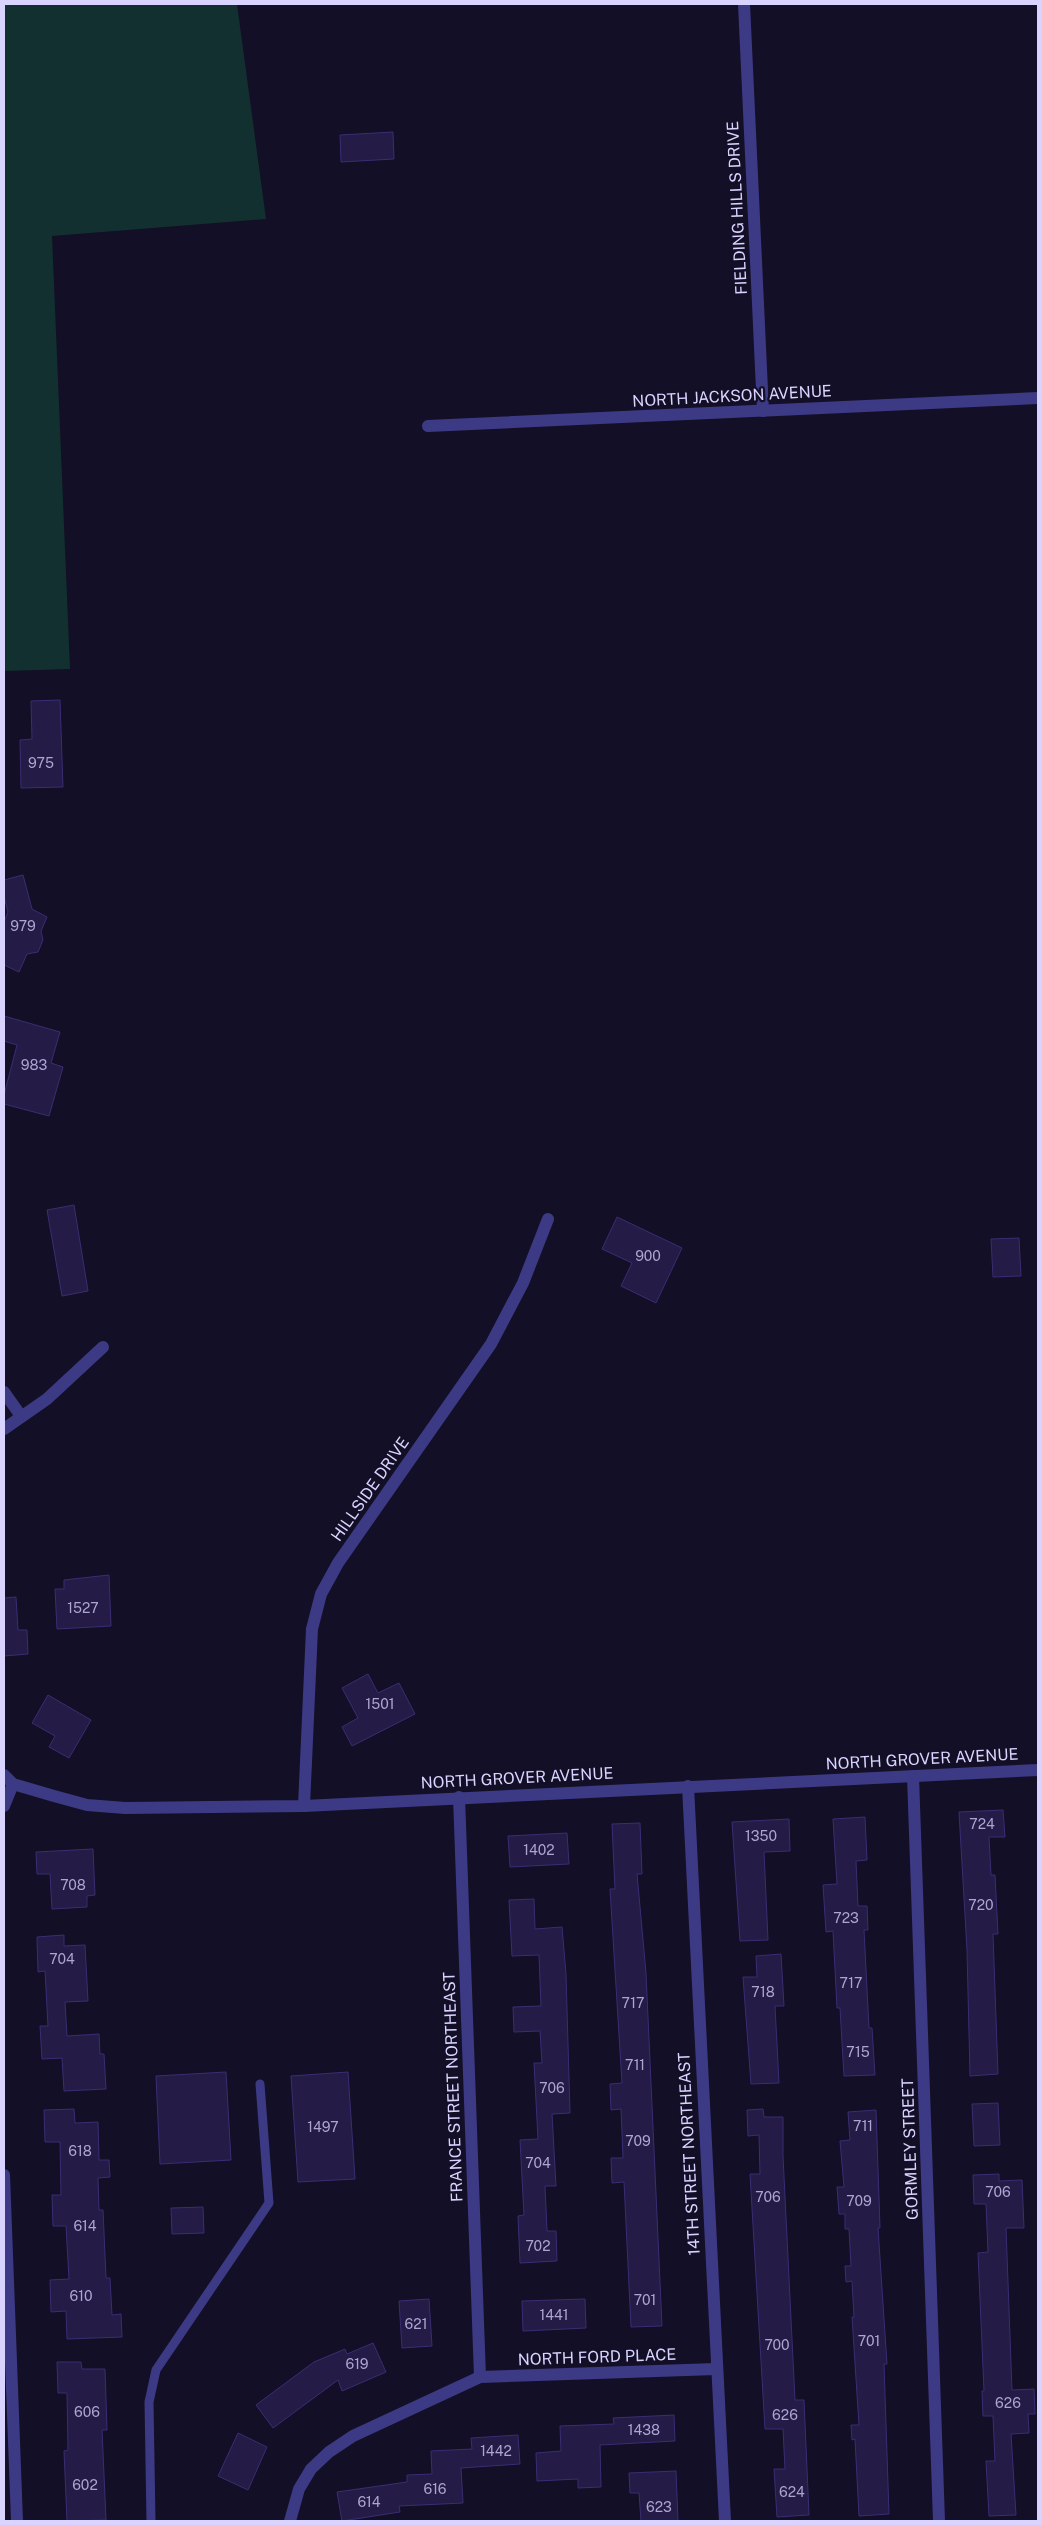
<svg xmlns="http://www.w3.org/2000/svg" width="1042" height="2525" viewBox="0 0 1042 2525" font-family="'Public Sans',sans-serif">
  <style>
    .green { fill: #12302f }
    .building { fill: #241b47; stroke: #3b2d73 }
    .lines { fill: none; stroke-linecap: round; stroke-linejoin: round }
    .lane { stroke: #3d3a85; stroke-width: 9 }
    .street { stroke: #3d3a85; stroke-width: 12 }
    .labels { text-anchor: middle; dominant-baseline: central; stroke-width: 4.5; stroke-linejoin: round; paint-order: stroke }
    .number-label { font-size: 14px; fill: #aca6d1 }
    .street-label { font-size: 16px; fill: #d9d4ff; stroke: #130f26 }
  </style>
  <rect width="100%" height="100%" fill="#130f26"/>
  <!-- green -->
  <path class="green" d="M4 4H237L266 219 52 236 70 669 4 671Z"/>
  <!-- building -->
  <g class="building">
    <path d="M393 132 394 159 341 162 340 135Z"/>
    <path d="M60 700 63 787 21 788 20 740 32 739 31 701Z"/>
    <path d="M23 875 32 909 47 917 41 931 43 940 38 952 27 954 19 972 4 965V922L8 912 4 896V880Z"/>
    <path d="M4 1016 60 1032 51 1063 63 1067 49 1116 4 1104V1095L17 1045 4 1041Z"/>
    <path d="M74 1205 88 1291 62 1296 47 1210Z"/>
    <path d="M617 1217 682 1248 656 1303 621 1286 632 1263 602 1249Z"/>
    <path d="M1019 1238 1021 1276 993 1277 991 1239Z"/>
    <path d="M109 1575 111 1626 57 1629 55 1589H64V1580Z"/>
    <path d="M16 1597 18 1630H27L28 1654 4 1656V1598Z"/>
    <path d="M368 1674 378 1693 399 1683 415 1714 352 1746 342 1727 358 1718 342 1688Z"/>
    <path d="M48 1695 91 1720 69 1758 49 1747 55 1736 32 1723Z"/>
    <path d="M1003 1810 1005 1837H989L991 1875H995L998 1934H993L998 2074 970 2076 967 1950 959 1812Z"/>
    <path d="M865 1817 867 1860 856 1861 858 1906H867L868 1930H864L869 2028H872L875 2075 844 2076 840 2008H837L833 1931 826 1932 823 1885 837 1884 833 1819Z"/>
    <path d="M789 1819 790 1851 764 1852 768 1940 740 1941 732 1822Z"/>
    <path d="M640 1823 642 1874H637L646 1973 662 2326 631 2327 624 2182 612 2183 611 2158H623L621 2109 611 2110 610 2084 622 2083 610 1889H615L612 1824Z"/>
    <path d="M567 1833 569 1864 510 1867 508 1836Z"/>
    <path d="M93 1849 95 1895 87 1896V1907L52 1909 50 1874H37L36 1852Z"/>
    <path d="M534 1899 535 1929 562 1927 566 1974 570 2113 552 2114 556 2186H545L547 2231H556L557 2261 520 2263 518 2216 524 2215 520 2140 538 2139 534 2063H542L540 2031 514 2032 513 2007 541 2006 539 1955 512 1956 509 1900Z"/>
    <path d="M64 1935V1946L85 1945 88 2001 65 2002 67 2036 99 2034 100 2054H104L106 2089 64 2091 62 2058 42 2059 40 2026H48L45 1971 38 1972 37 1937Z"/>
    <path d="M781 1954 784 2006H775L779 2083 751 2084 743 1977H757L756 1956Z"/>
    <path d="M226 2072 231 2160 160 2164 156 2076Z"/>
    <path d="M348 2072 355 2179 298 2182 291 2076Z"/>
    <path d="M998 2103 1000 2145 974 2146 972 2104Z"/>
    <path d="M74 2109 75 2123 98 2122 99 2160H109L110 2177 98 2178 99 2210H103L106 2278H110L112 2315 121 2314 122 2337 67 2339 66 2311 51 2312 50 2280 69 2279 66 2226H53L52 2195H61L60 2142H45L44 2110Z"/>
    <path d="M763 2109 764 2117H783V2156L795 2400H804L809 2515 777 2517 774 2469H785L783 2429H765L750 2174H760L759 2135 748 2136 747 2110Z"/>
    <path d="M876 2110 880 2228H878L887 2364H884L889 2514 859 2516 855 2439 852 2440 851 2425H859L852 2317H854L852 2281 846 2282 845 2266H851L849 2229H845V2214H839L837 2187H844L840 2141 850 2140 848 2112Z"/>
    <path d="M999 2174V2181L1022 2180 1024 2228H1006L1012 2390 1034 2389 1035 2414H1028L1029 2433 1011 2434 1016 2515 989 2516 986 2461H995L993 2416H983L982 2391H984L978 2253 988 2252 986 2204H974L973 2175Z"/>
    <path d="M203 2207 204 2233 172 2234 171 2208Z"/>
    <path d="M429 2299 432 2346 402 2348 399 2301Z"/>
    <path d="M585 2299 586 2328 523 2331 522 2301Z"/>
    <path d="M373 2343 386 2372 342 2391 338 2380 273 2428 256 2405 314 2362 345 2349 347 2354Z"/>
    <path d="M57 2362H81L82 2369H105L107 2430H102L106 2520 67 2521 64 2451 68 2450 67 2393H58Z"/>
    <path d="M674 2415 675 2441 600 2445 601 2487 578 2488V2479L537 2481 536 2453 561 2451 560 2426 614 2424 613 2418Z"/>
    <path d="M238 2433 267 2447 248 2490 218 2476Z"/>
    <path d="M518 2435 520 2464 461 2468 463 2503 399 2506 400 2512 342 2521 337 2492 407 2482V2475L432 2474 431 2451 472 2449 471 2438Z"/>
    <path d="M676 2471 678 2521H641L639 2493H630L629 2473Z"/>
  </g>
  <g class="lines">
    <!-- lane -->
    <path class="lane" d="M151 2521 149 2402 156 2370 269 2203 260 2084"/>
    <!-- street -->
    <g class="street">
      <path d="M744 4 763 411"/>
      <path d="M428 426 1038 398"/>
      <path d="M4 1392 21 1416"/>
      <path d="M4 1429 47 1399 103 1347"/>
      <path d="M4 1775 13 1784 54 1796 87 1805 125 1808 304 1806 1038 1770"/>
      <path d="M913 1776 939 2521"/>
      <path d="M688 1786 725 2521"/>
      <path d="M459 1797 480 2377"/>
      <path d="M4 1806 13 1784"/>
      <path d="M304 1806 312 1629 321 1594 338 1563 491 1344 523 1283 548 1219"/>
      <path d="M4 2175 17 2521"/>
      <path d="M290 2521 299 2489 311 2469 329 2452 353 2436 480 2377 716 2369"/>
    </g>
  </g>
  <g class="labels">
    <!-- number labels -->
    <g class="number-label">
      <text x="41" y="763">975</text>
      <text x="23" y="926">979</text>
      <text x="34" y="1065">983</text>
      <text x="648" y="1256">900</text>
      <text x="83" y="1608">1527</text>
      <text x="380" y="1704">1501</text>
      <text x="982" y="1824">724</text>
      <text x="761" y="1836">1350</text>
      <text x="539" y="1850">1402</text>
      <text x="73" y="1885">708</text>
      <text x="981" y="1905">720</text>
      <text x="846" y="1918">723</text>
      <text x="62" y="1959">704</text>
      <text x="851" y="1983">717</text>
      <text x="763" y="1992">718</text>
      <text x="633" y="2003">717</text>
      <text x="858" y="2052">715</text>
      <text x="635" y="2065">711</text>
      <text x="552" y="2088">706</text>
      <text x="863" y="2126">711</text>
      <text x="323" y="2127">1497</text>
      <text x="638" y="2141">709</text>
      <text x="80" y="2151">618</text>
      <text x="538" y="2163">704</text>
      <text x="998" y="2192">706</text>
      <text x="768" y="2197">706</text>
      <text x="859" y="2201">709</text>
      <text x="85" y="2226">614</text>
      <text x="538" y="2246">702</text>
      <text x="81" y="2296">610</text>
      <text x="645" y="2300">701</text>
      <text x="554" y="2315">1441</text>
      <text x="416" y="2324">621</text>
      <text x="869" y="2341">701</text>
      <text x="777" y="2345">700</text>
      <text x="357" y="2364">619</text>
      <text x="1008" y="2403">626</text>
      <text x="87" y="2412">606</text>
      <text x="785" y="2415">626</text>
      <text x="644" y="2430">1438</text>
      <text x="496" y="2451">1442</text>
      <text x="85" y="2485">602</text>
      <text x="435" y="2489">616</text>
      <text x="792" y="2492">624</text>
      <text x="369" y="2502">614</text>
      <text x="659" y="2507">623</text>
    </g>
    <!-- street labels -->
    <g class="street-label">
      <text transform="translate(737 208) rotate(-93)">FIELDING HILLS DRIVE</text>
      <text transform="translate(732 396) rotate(-3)">NORTH JACKSON AVENUE</text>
      <text transform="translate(370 1489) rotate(-55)">HILLSIDE DRIVE</text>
      <text transform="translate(922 1759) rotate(-3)">NORTH GROVER AVENUE</text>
      <text transform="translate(517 1778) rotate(-3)">NORTH GROVER AVENUE</text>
      <text transform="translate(453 2087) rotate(-92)">FRANCE STREET NORTHEAST</text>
      <text transform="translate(910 2149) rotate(-92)">GORMLEY STREET</text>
      <text transform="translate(689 2154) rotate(-93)">14TH STREET NORTHEAST</text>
      <text transform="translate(597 2357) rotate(-2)">NORTH FORD PLACE</text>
    </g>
  </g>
  <!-- border -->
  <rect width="1042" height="2525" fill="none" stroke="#d9d4ff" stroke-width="10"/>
</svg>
